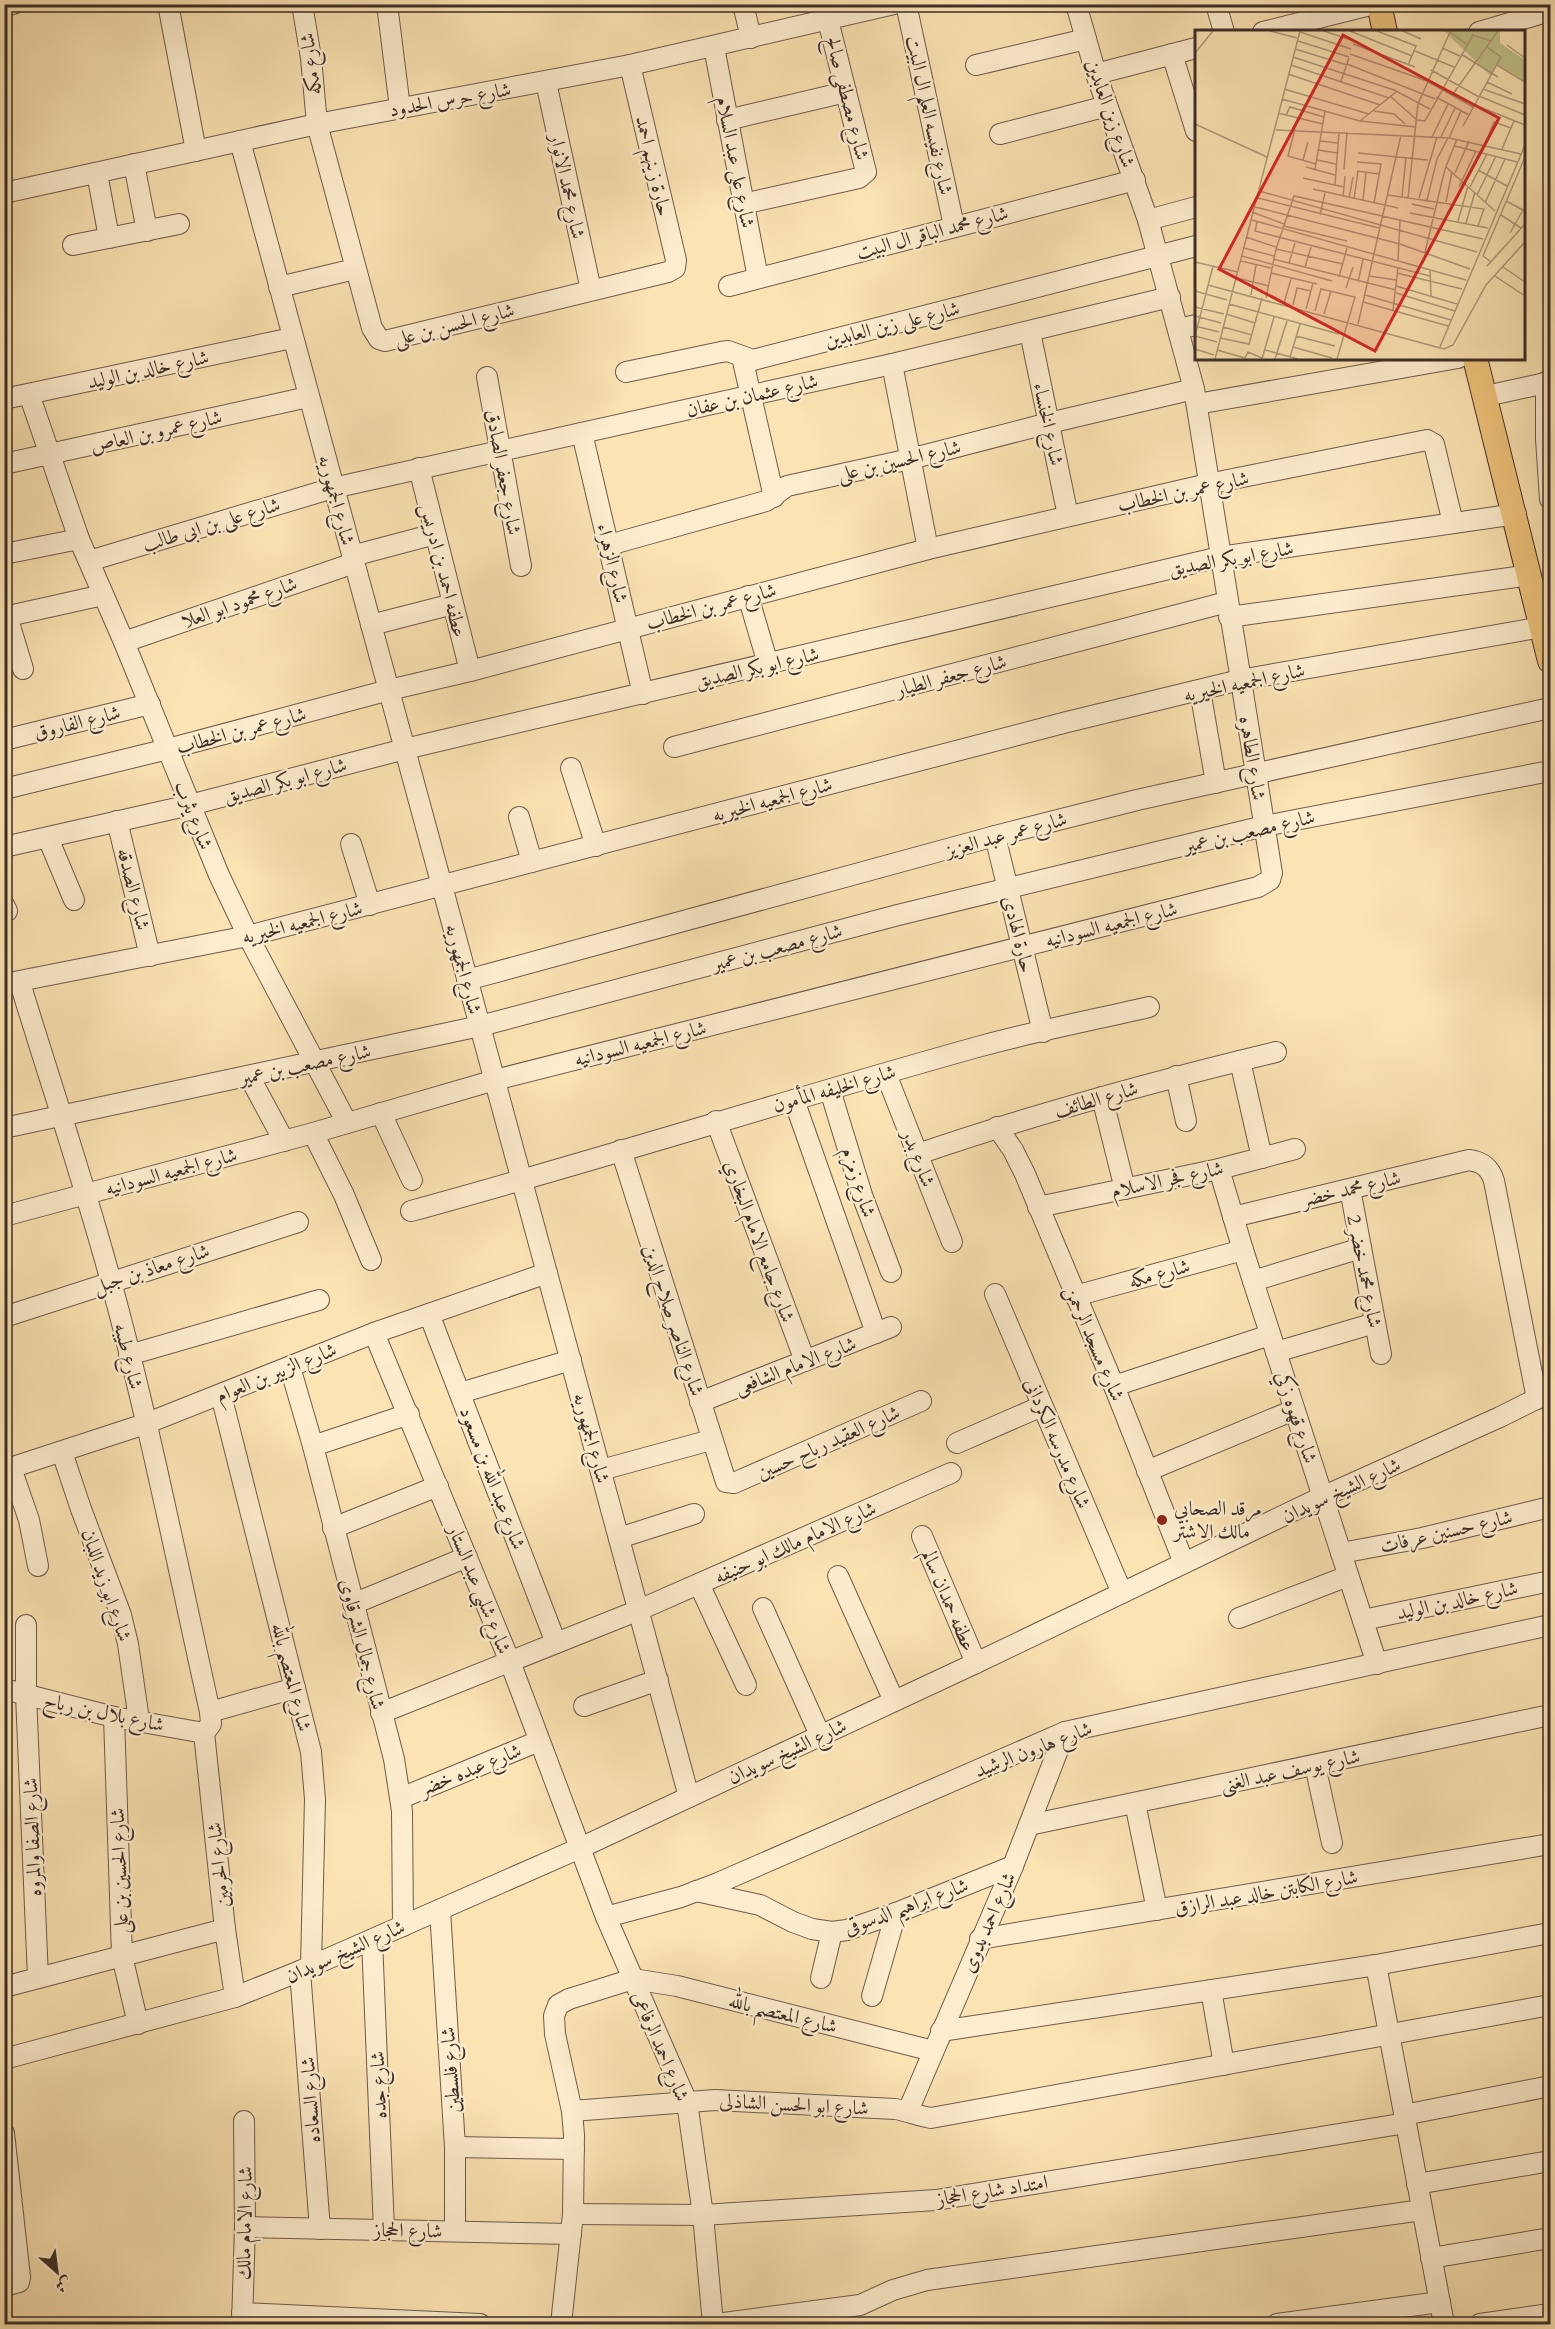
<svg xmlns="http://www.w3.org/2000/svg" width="1555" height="2329" viewBox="0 0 1555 2329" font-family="'EB Garamond',Amiri,serif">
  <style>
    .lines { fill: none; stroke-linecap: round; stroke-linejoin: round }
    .minor-casing { stroke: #6c5b4c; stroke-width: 22 }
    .major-casing { stroke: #3c2e29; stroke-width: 26 }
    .minor { stroke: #fdedce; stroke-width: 20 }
    .major { stroke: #eec27a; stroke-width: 24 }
    .poi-dot { fill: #8f2418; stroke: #fdedce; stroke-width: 2 }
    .labels { text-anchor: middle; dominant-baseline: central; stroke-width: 4.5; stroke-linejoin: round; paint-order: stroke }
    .street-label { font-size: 20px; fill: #3c2e29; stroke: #fdedce }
    .poi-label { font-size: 20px; fill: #3c2e29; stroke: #fdedce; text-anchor: start }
    .inset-road { fill: none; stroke: #af9b7c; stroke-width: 1.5 }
    .view { fill: #d62828; fill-opacity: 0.15; stroke: #d62828; stroke-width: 3 }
    .inset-edge { fill: none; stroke: #3c2e29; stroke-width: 3 }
  </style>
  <rect width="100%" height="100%" fill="#fce3b3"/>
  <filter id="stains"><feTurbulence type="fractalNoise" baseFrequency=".00333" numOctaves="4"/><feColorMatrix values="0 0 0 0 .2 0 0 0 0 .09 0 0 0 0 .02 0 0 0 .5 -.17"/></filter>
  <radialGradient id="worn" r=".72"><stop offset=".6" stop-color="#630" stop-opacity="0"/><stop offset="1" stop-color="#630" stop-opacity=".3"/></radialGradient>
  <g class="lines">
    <!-- minor casing -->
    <g class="minor-casing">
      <g id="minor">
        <path d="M168 4 196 151"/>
        <path d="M302 4 311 58 317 124 372 328 379 339 385 341 668 272 675 268 676 260 630 65"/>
        <path d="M387 4 400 108"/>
        <path d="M743 4 751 38"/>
        <path d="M906 4 954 226"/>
        <path d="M1216 4 1224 32"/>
        <path d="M4 6 13 4"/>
        <path d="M1263 32 1374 4"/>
        <path d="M1479 32 1550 11"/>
        <path d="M714 47 758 278"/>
        <path d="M1172 54 1196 131"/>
        <path d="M976 65 1086 39"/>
        <path d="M1096 74 1196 48"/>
        <path d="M546 82 591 290"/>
        <path d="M727 120 846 92"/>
        <path d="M1000 134 1107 106"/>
        <path d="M240 141 689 1797"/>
        <path d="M134 164 147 231"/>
        <path d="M97 173 109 238"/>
        <path d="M4 193 317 124 630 65 894 4"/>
        <path d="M743 204 859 178 866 172 828 20"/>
        <path d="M1148 220 1196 207"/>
        <path d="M73 245 179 224"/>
        <path d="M729 286 1135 180"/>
        <path d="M279 287 355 269"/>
        <path d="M1178 329 1196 325"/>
        <path d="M1030 332 1068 516"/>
        <path d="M742 357 774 497"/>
        <path d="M892 364 928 549"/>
        <path d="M626 372 721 352 728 351 753 360 1196 246"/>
        <path d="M487 377 521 566"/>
        <path d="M1546 382V439L1550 499"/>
        <path d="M29 394 79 539 124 642 219 875 248 936 347 1123"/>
        <path d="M1486 396 1550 382"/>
        <path d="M4 399 292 338"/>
        <path d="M1197 404 1458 358"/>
        <path d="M582 433 643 694"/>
        <path d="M4 464 308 397"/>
        <path d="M419 468 470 671"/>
        <path d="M609 545 766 501 787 486 910 459 1049 423 1194 389"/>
        <path d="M4 554 79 539"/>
        <path d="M352 556 435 534"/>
        <path d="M89 561 333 488 892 364 1170 297"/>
        <path d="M748 596 768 664"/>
        <path d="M7 616 23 669"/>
        <path d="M4 617 103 595"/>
        <path d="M1229 617 1530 575"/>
        <path d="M371 625 453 604"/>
        <path d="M124 642 354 563"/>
        <path d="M1200 690 1216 783"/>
        <path d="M4 740 150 704"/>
        <path d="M674 747 1227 602"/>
        <path d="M571 768 596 846"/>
        <path d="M4 789 168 749 389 690 470 671 928 549 1208 484 1427 440 1434 444 1453 523"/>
        <path d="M519 817 532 862"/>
        <path d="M117 821 150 956"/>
        <path d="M995 836 1043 1032"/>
        <path d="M48 838 74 900"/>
        <path d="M351 844 370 905"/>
        <path d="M4 847 190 805 405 749 1220 557 1516 514"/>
        <path d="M4 905 7 911"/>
        <path d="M467 980 995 836 1137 800 1550 708"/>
        <path d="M20 983C50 1081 83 1179 110 1278 149 1421 178 1568 210 1712L211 1724 204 1733"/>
        <path d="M4 984 248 936 1067 722 1240 680 1542 627"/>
        <path d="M1240 1061 1262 1158"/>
        <path d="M886 1074 952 1242"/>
        <path d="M249 1076 284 1141"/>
        <path d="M1176 1076 1186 1121"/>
        <path d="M830 1090 862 1195 891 1272"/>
        <path d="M1102 1097 1125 1189"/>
        <path d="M794 1100 876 1333"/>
        <path d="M381 1113 412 1180"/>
        <path d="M716 1121 805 1361"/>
        <path d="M997 1127 1013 1150 1025 1174 1114 1386 1184 1563"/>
        <path d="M4 1128 480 1026 898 915 1264 826 1550 771"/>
        <path d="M313 1133 344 1195 371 1260"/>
        <path d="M621 1150 726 1482 734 1483 921 1401"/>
        <path d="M918 1154C1035 1114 1155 1081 1276 1052"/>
        <path d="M1219 1169 1243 1250 1377 1664"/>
        <path d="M1350 1189 1381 1354"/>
        <path d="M1038 1207 1219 1169 1295 1149"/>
        <path d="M411 1211C602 1159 790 1099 981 1046 1036 1031 1093 1020 1149 1007"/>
        <path d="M4 1216 313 1133 495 1080 1258 887 1270 880 1272 873 1194 389 1148 220 1096 74 1076 4"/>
        <path d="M1233 1217 1469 1160C1483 1162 1490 1168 1494 1181L1537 1399"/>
        <path d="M1253 1281 1361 1248"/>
        <path d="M995 1294 1122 1593"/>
        <path d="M1075 1296 1243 1250"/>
        <path d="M429 1314 556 1643"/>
        <path d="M4 1317 298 1222"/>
        <path d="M374 1333 510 1662 606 1917 687 2102 703 2215 713 2324"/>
        <path d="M1276 1352 1375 1323"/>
        <path d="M129 1355 319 1300"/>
        <path d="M290 1367 313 1446 394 1759 402 1811 403 1926"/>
        <path d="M1114 1386 1270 1335"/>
        <path d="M460 1393 571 1360"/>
        <path d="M221 1395 311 1752 315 1799 311 1966"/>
        <path d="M700 1402 891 1327"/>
        <path d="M957 1443 1042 1406"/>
        <path d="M313 1446 409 1414"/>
        <path d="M62 1452 81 1509 121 1615 128 1644 139 1720"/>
        <path d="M11 1468 29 1520 38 1566"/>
        <path d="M4 1470 145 1424 374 1333 547 1273"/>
        <path d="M601 1470 711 1440"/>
        <path d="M1147 1471 1294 1410"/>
        <path d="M333 1528 438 1486"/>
        <path d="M922 1536 976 1663"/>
        <path d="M619 1538 694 1514"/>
        <path d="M1341 1553 1422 1538 1550 1507"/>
        <path d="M838 1576 894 1701"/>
        <path d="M699 1584 746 1685"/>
        <path d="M353 1604 467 1557"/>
        <path d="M763 1608 820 1735"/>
        <path d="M1239 1618 1348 1576"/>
        <path d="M1363 1620 1550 1581"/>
        <path d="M26 1625V1695L38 1978"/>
        <path d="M4 1689 114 1717 204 1733"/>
        <path d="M584 1706 658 1680"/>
        <path d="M210 1712 295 1688"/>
        <path d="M381 1713 639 1610 951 1473"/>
        <path d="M114 1717 122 1956 138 2024"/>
        <path d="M204 1733 225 1929 235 1997"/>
        <path d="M1315 1765 1332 1843"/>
        <path d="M401 1798 539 1741"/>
        <path d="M1135 1803 1157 1910"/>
        <path d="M1029 1825 1550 1715"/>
        <path d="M696 1891 760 1905 793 1922 812 1929 832 1932 847 1930 896 1913 1013 1866"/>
        <path d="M440 1910 455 2147V2231"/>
        <path d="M606 1917 681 1897 718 1883 1065 1732 1550 1625"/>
        <path d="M980 1939 1550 1844"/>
        <path d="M372 1940 384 2230"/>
        <path d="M1376 1965 1444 2324"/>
        <path d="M300 1971 320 2229"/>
        <path d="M821 1978 832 1932"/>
        <path d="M4 1987 225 1929"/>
        <path d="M1211 1990 1224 2065"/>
        <path d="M872 1996 896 1913"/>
        <path d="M941 2031 1376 1965 1550 1933"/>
        <path d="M4 2059 235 1997 300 1971 580 1848 976 1663 1322 1497 1500 1417 1550 1392"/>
        <path d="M572 2111 715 2100 895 2109C908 2111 918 2116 931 2118L1550 2005"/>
        <path d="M908 2111 1013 1866 1065 1732"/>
        <path d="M1404 2115 1550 2086"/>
        <path d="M4 2133 20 2277 19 2282 4 2286"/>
        <path d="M455 2147 574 2149"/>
        <path d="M1417 2184 1550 2161"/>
        <path d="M573 2214 703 2215 936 2200 1406 2123"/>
        <path d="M245 2227 571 2234"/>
        <path d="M1431 2258 1550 2238"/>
        <path d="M242 2313 480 2324"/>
        <path d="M242 2324 245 2227 244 2121"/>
        <path d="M561 2324 573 2214 574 2135 572 2111 555 2034 554 2016 558 2005 569 1999 633 1979 677 1986 933 2051"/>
        <path d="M716 2324 860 2305 893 2290 927 2280 1422 2210"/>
        <path d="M1277 2324 1440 2302"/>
        <path d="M1480 2324 1550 2314"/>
      </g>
    </g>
    <!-- major casing -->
    <g class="major-casing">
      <g id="major">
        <path d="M1379 4 1385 32"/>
        <path d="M1475 358 1550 661"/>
      </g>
    </g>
    <!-- minor -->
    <use href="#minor" class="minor"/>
    <!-- major -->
    <use href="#major" class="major"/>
  </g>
  <!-- markers -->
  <circle class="poi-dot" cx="1162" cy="1520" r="6"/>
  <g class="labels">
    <!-- street labels -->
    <g class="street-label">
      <text transform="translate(310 64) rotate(-97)">شارع مكه</text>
      <text transform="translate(848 98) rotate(76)">شارع مصطفى صالح</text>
      <text transform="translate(450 99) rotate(-10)">شارع حرس الحدود</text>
      <text transform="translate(1111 113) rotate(71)">شارع زين العابدين</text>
      <text transform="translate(930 115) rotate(78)">شارع نفيسه العلم ال البيت</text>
      <text transform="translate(736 162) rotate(79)">شارع على عبد السلام</text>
      <text transform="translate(654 166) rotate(77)">حارة زينهم احمد</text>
      <text transform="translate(568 186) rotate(78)">شارع محمد الانوار</text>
      <text transform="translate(932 232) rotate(-15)">شارع محمد الباقر ال البيت</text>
      <text transform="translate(454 324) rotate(-14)">شارع الحسن بن على</text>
      <text transform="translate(892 324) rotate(-14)">شارع على زين العابدين</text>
      <text transform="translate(148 369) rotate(-12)">شارع خالد بن الوليد</text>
      <text transform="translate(752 395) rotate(-13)">شارع عثمان بن عفان</text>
      <text transform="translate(1049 424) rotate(78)">شارع الخنساء</text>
      <text transform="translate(156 431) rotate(-13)">شارع عمرو بن العاص</text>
      <text transform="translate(899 460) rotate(-13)">شارع الحسين بن على</text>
      <text transform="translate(504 472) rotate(80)">شارع جعفر الصادق</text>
      <text transform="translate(1183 491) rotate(-12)">شارع عمر بن الخطاب</text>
      <text transform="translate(337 500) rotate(75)">شارع الجمهوريه</text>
      <text transform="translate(211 524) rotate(-17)">شارع على بن ابى طالب</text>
      <text transform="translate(1231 558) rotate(-10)">شارع ابو بكر الصديق</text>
      <text transform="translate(613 563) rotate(77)">شارع الزهراء</text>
      <text transform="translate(444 570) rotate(76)">عطفه احمد بن ادريس</text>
      <text transform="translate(239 602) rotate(-19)">شارع محمود ابو العلا</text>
      <text transform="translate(711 606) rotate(-15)">شارع عمر بن الخطاب</text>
      <text transform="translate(757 667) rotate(-13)">شارع ابو بكر الصديق</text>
      <text transform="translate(951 675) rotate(-15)">شارع جعفر الطيار</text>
      <text transform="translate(1244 682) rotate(-12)">شارع الجمعيه الخيريه</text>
      <text transform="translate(77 722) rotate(-14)">شارع الفاروق</text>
      <text transform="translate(241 730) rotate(-15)">شارع عمر بن الخطاب</text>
      <text transform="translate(1253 758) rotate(81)">شارع الطاهره</text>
      <text transform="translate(285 780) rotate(-15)">شارع ابو بكر الصديق</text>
      <text transform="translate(772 799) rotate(-15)">شارع الجمعيه الخيريه</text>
      <text transform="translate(194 815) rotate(68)">شارع يثرب</text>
      <text transform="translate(1249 831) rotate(-13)">شارع مصعب بن عمير</text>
      <text transform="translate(1006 834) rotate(-15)">شارع عمر عبد العزيز</text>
      <text transform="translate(134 889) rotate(76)">شارع الصدقه</text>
      <text transform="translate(302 922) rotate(-14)">شارع الجمعيه الخيريه</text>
      <text transform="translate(1111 924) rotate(-14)">شارع الجمعيه السودانيه</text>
      <text transform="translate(1019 934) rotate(76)">حارة الهادى</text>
      <text transform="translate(777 947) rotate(-15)">شارع مصعب بن عمير</text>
      <text transform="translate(464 969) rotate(75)">شارع الجمهوريه</text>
      <text transform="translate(640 1043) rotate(-14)">شارع الجمعيه السودانيه</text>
      <text transform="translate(305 1064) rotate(-12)">شارع مصعب بن عمير</text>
      <text transform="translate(834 1088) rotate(-16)">شارع الخليفه المأمون</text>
      <text transform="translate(1096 1099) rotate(-16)">شارع الطائف</text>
      <text transform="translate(919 1158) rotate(69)">شارع بدر</text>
      <text transform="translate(171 1171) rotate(-15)">شارع الجمعيه السودانيه</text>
      <text transform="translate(1167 1179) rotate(-12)">شارع فجر الاسلام</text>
      <text transform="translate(859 1182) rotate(72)">شارع زمزم</text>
      <text transform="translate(1351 1188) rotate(-13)">شارع محمد خضر</text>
      <text transform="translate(760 1241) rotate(70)">شارع جامع الامام البخاري</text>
      <text transform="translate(151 1268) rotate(-18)">شارع معاذ بن جبل</text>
      <text transform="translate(1365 1271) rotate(79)">شارع محمد خضر 2</text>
      <text transform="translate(1159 1273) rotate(-15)">شارع مكه</text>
      <text transform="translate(674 1320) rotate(72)">شارع الناصر صلاح الدين</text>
      <text transform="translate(1095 1343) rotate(67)">شارع مسجد الرحمن</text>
      <text transform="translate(129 1356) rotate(76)">شارع طيبه</text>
      <text transform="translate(795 1365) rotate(-21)">شارع الامام الشافعى</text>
      <text transform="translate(276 1372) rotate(-22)">شارع الزبير بن العوام</text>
      <text transform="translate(1297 1417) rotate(72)">شارع قهوه زكي</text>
      <text transform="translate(592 1438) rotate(75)">شارع الجمهوريه</text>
      <text transform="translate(828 1442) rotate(-24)">شارع العقيد رباح حسين</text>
      <text transform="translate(1058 1443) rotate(67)">شارع مدرسه الكردانى</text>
      <text transform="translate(493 1478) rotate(69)">شارع عبد الله بن مسعود</text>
      <text transform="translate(1341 1490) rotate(-25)">شارع الشيخ سويدان</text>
      <text transform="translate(1446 1531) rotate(-13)">شارع حسنين عرفات</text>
      <text transform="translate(795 1542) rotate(-24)">شارع الامام مالك ابو حنيفه</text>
      <text transform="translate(107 1585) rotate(71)">شارع ابو زيد اللبان</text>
      <text transform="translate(480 1589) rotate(68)">شارع شلبى عبد الستار</text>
      <text transform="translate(949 1600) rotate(67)">عطفه حمدان سالم</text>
      <text transform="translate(1457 1600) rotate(-12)">شارع خالد بن الوليد</text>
      <text transform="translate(363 1644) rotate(76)">شارع جمال الشرقاوى</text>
      <text transform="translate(292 1677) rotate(76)">شارع المعتصم بالله</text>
      <text transform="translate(104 1712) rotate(12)">شارع بلال بن رباح</text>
      <text transform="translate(1033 1749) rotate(-21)">شارع هارون الرشيد</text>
      <text transform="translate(787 1751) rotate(-25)">شارع الشيخ سويدان</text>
      <text transform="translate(470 1769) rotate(-22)">شارع عبده خضر</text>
      <text transform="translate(1290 1770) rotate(-12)">شارع يوسف عبد الغنى</text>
      <text transform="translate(32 1837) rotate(-92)">شارع الصفا والمروه</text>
      <text transform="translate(218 1865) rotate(-96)">شارع الحرمين</text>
      <text transform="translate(119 1871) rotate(-92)">شارع الحسين بن على</text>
      <text transform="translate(1266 1892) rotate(-10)">شارع الكابتن خالد عبد الرازق</text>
      <text transform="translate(906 1906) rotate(-20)">شارع ابراهيم الدسوقى</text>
      <text transform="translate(988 1922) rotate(-66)">شارع احمد بدوى</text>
      <text transform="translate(345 1951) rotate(-24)">شارع الشيخ سويدان</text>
      <text transform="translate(783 2013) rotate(14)">شارع المعتصم بالله</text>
      <text transform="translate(661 2046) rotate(67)">شارع احمد الرفاعى</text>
      <text transform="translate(450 2070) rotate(-94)">شارع فلسطين</text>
      <text transform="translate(378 2085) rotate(-92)">شارع جده</text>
      <text transform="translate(310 2100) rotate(-94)">شارع السعاده</text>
      <text transform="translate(794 2104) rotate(3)">شارع ابو الحسن الشاذلى</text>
      <text transform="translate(992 2190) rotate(-9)">امتداد شارع الحجاز</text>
      <text transform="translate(244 2223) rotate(-89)">شارع الامام مالك</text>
      <text transform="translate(408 2230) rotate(1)">شارع الحجاز</text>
    </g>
    <!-- poi labels -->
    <g class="poi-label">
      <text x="1174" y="1508">مرقد الصحابي<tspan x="1174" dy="23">مالك الاشتر</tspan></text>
    </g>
  </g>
  <!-- overview -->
  <g transform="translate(1195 30)">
    <rect width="330" height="330" fill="#fce3b3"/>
    <path d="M249 1H305V13L330 30V51L302 34 295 45Z" fill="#c2c38a"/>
    <path class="inset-road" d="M75 1 102 8M129 1 159 11M155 1 217 26M182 1 221 16 213 35M208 1 226 9M105 2 156 19M255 2 271 14M103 11 154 27M158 14 220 37M312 15 330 28M247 18 265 26M100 19 152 35M220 21 259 37M0 23 18 1M155 24 232 51 278 77M266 24 303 47M98 27 199 60 235 79M152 34 240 69M96 35 194 68M302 35 330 52M236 40 284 67M93 44 185 75M146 51 154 28M292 52 317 64M89 59 174 84M288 59 330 74M258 64 303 1M195 66 222 90 230 91 278 5 296 11M284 66 330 85M241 67 274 85M87 69 165 91 221 97M280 75 330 95M179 81 199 84 210 94M83 83 128 94M91 85 95 77 129 87M165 91 201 62M0 94 72 127M268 96 306 27 292 17M100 99 93 126 121 134M81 100 254 108 326 124M237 107 253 74M246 107 260 78M254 108 266 81M125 111 143 113M290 115 299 92 316 98M260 116 322 132M307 119 319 91M123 120 142 123M163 123 233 130M108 130 113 112M122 130 141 134M162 132 186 134 179 173M111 137 140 145M251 137 300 181M120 139 130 81M149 139 152 102M283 140 312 156M162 141 184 144M260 143 274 111M108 148 149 157M140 155 144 102M264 157 281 121M275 157 292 124M118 159 203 178M64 161 282 222M193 165 289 179 283 196M282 165 301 126M148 167 150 146M207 167 211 127M63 168 184 198M154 168 158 147M213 168 223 74 255 2M224 168 242 107M159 169 163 141M168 170 171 142M232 170 242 129 253 108M311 171 330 181M251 172 257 142M290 173 310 129M217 174 239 179M60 177 205 214 275 239M57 182 89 194M215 183 293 198M125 185 130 163M306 185 326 198M57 190 271 250M263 191 273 156M62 192 60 201 235 246M271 193 280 162M89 196 152 211M315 203 328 180M51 207 81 217M49 218 79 226M81 219 148 234M230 222 250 139 262 109M47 226 137 251M78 229 201 260M46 231 76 238M203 231 205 190M295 231 288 226 330 127M0 232 43 242M94 233 100 213M292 236 330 194M110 237 116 217M308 237 330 252M235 239 236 266M76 243 122 254M202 243 267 259M174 246 201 250M300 246 330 266M144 247 152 218M42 248 74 256M163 252 168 229M13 255 249 319M201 256 262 274M151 258 158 237M0 261 32 270M201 263 260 281M56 265 61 235M170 265 256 290M71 268 81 219 99 166 288 209M168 272 253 296M89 273 96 249M34 274 144 304M98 275 102 258 116 261M0 277 29 284M111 279 118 253M198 280 203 237M120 281 126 259 160 267 142 329M31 284 60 293M129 284 136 261M0 286 26 293M163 294 206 105M0 296 24 302M28 297 57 305M0 306 18 236M0 306 22 312M101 306 140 316M25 308 54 314 67 268M98 317 137 328M245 317 330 115M0 319 19 325M249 319 258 315 291 255 330 212M22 320 50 328M70 320 103 329M95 327 105 294M50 328 53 322 67 328M20 329 105 1M67 329 79 287M80 329 92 291"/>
    <path class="view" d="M148 5 304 88 180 321 24 239Z"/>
    <rect width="330" height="330" class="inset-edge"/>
  </g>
  <!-- margin -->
  <rect width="1555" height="2329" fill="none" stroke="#fce3b3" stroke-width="24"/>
  <rect x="6" y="6" width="1543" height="2317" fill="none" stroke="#3c2e29" stroke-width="3"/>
  <rect x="12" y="12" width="1531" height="2305" fill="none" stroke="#3c2e29" stroke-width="1.5"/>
  <!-- north arrow -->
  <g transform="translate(57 2272) rotate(152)" stroke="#fdedce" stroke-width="4.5" paint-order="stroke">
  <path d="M0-4.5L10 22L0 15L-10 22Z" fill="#3c2e29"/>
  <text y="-9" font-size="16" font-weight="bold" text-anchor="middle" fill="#3c2e29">ش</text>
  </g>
  <rect width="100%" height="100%" filter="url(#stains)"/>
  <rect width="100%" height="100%" fill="url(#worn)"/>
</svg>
